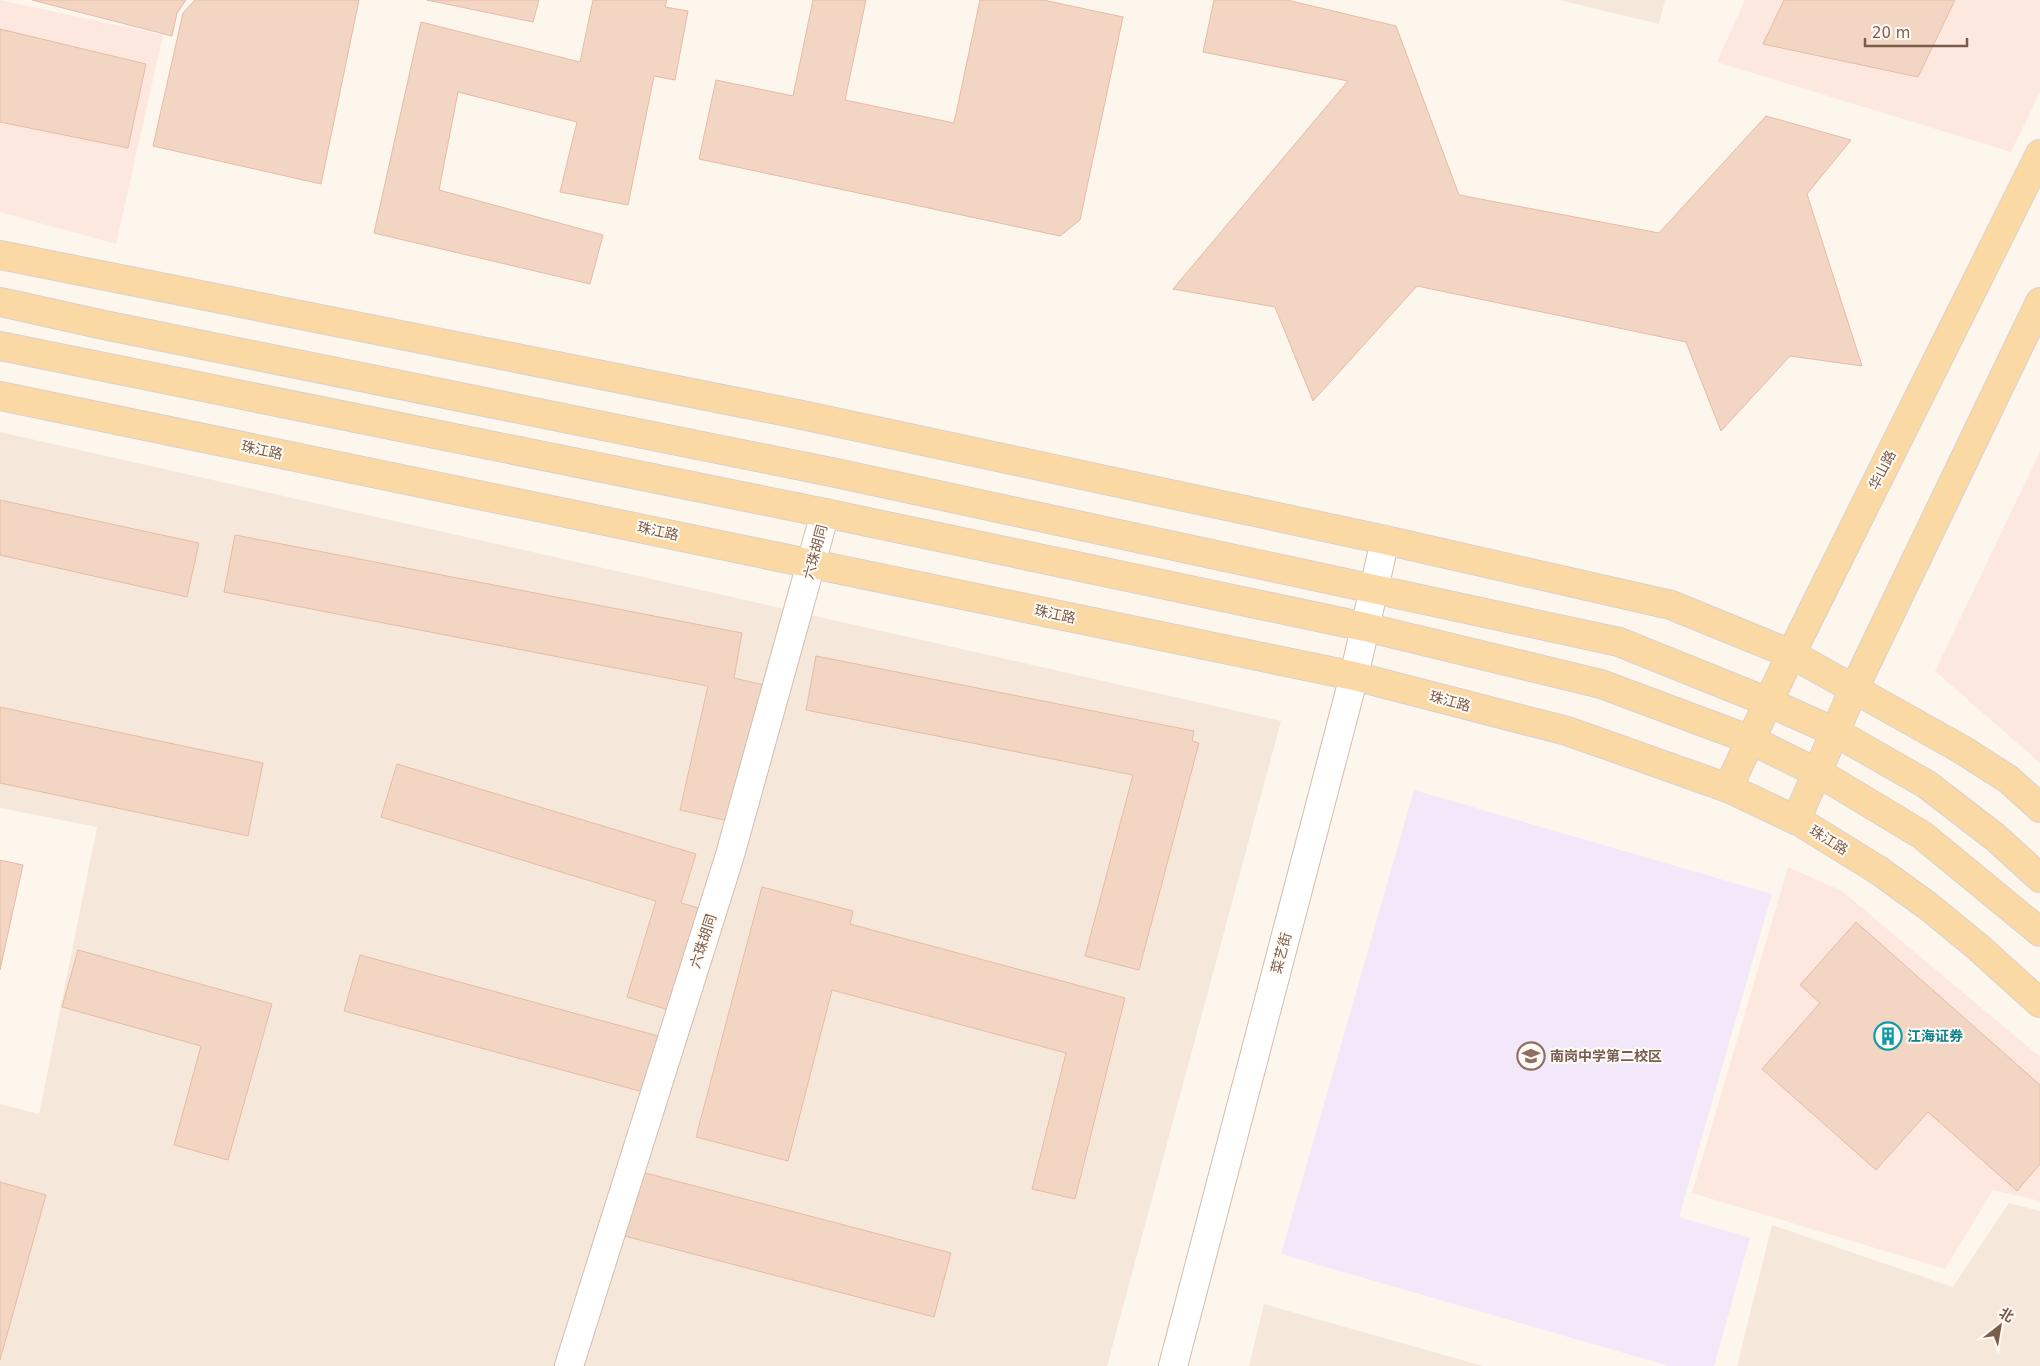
<svg xmlns="http://www.w3.org/2000/svg" width="2040" height="1366" viewBox="0 0 2040 1366" font-family="'DejaVu Sans','Noto Sans SC',sans-serif">
  <style>
    .residential { fill: #f5e8da }
    .commercial { fill: #fde8e0 }
    .education { fill: #f3e8fa }
    .building { fill: #f3d5c3; stroke: #e6bba3 }
    .lines { fill: none; stroke-linecap: round; stroke-linejoin: round }
    .minor-casing { stroke: #d1beb0; stroke-width: 30 }
    .major-casing { stroke: #dad1cd; stroke-width: 30 }
    .minor { stroke: #fff; stroke-width: 28 }
    .major { stroke: #fbd9a5; stroke-width: 28 }
    .labels { text-anchor: middle; dominant-baseline: central; stroke-width: 4; stroke-linejoin: round; paint-order: stroke }
    .street-label { font-size: 14px; fill: #7a5c4d; stroke: #fffaf3 }
    .culture-label { font-size: 14px; font-weight: bold; fill: #0d838f; stroke: #fffaf3; text-anchor: start }
    .education-label { font-size: 14px; font-weight: bold; fill: #785e54; stroke: #fffaf3; text-anchor: start }
  </style>
  <rect width="100%" height="100%" fill="#fdf6ec"/>
  <!-- residential -->
  <g class="residential">
    <path d="M1559 0H1665L1659 24Z"/>
    <path d="M0 432 1281 721 1107 1366H0V1104L39 1114 97 827 0 808Z"/>
    <path d="M2009 1203 2040 1211V1366H1737L1772 1225 1953 1287Z"/>
    <path d="M1264 1304 1483 1366H1249Z"/>
  </g>
  <!-- commercial -->
  <g class="commercial">
    <path d="M0 0 163 35 116 244 0 212Z"/>
    <path d="M1745 0H2040V92L2011 152 1717 62Z"/>
    <path d="M2040 452V763L1935 671Z"/>
    <path d="M1788 867 1842 891 2040 1057V1201L1993 1190 1945 1269 1692 1193Z"/>
  </g>
  <!-- education -->
  <path class="education" d="M1414 790 1772 894 1679 1217 1750 1238 1714 1366H1669L1281 1254Z"/>
  <!-- building -->
  <g class="building">
    <path d="M32 0H186L177 13 172 36Z"/>
    <path d="M195 0H359L321 184 153 146 183 13Z"/>
    <path d="M427 0H539L533 22Z"/>
    <path d="M593 0H667L665 7 688 11 675 80 654 76 628 205 560 192 577 122 458 92 439 190 603 235 590 284 374 233 421 22 580 62Z"/>
    <path d="M813 0H866L845 100 954 123 980 0H1043L1123 17 1080 220 1060 236 699 159 716 80 793 96Z"/>
    <path d="M1214 0H1287L1396 26 1459 195 1659 233 1766 116 1851 140 1807 194 1862 366 1790 356 1721 431 1686 342 1417 286 1313 401 1275 307 1173 289 1348 81 1203 52Z"/>
    <path d="M1784 0H1955L1918 77 1763 44Z"/>
    <path d="M0 29 146 64 128 148 0 122Z"/>
    <path d="M0 500 199 543 187 597 0 555Z"/>
    <path d="M235 535 742 633 734 678 764 685 733 822 680 810 708 686 224 592Z"/>
    <path d="M816 656 1194 731 1192 741 1199 743 1139 970 1085 956 1133 775 806 710Z"/>
    <path d="M0 707 263 763 248 836 0 783Z"/>
    <path d="M397 764 696 854 681 903 706 910 675 1012 627 997 656 901 381 817Z"/>
    <path d="M0 860 23 865 0 970Z"/>
    <path d="M762 887 853 911 850 924 1125 998 1075 1199 1032 1189 1066 1053 832 990 788 1161 696 1137Z"/>
    <path d="M1856 922 2040 1085V1164L2017 1191 1928 1112 1876 1170 1762 1069 1820 1003 1800 985Z"/>
    <path d="M78 950 272 1004 228 1160 174 1145 201 1046 62 1007Z"/>
    <path d="M360 955 662 1037 647 1093 344 1011Z"/>
    <path d="M634 1170 951 1253 934 1317 617 1234Z"/>
    <path d="M0 1182 46 1195 0 1360Z"/>
  </g>
  <g class="lines">
    <!-- minor casing -->
    <g class="minor-casing">
      <g id="minor">
        <path d="M569 1366 730 855 825 513"/>
        <path d="M1173 1366 1354 676 1385 540"/>
      </g>
    </g>
    <!-- major casing -->
    <g class="major-casing">
      <g id="major">
        <path d="M0 255 802 415 1385 540 1671 605 1791 654 1854 689 1961 749 2008 779 2040 808"/>
        <path d="M0 302 104 325 836 473 1619 642 1768 702 1835 732 1926 784 1995 837 2040 878"/>
        <path d="M0 346 825 513 1365 627 1601 684 1751 740 1824 776 1922 835 2040 932"/>
        <path d="M0 396 1354 676 1567 731 1728 788 1802 823 1878 870 1928 906 1979 948 2040 1003"/>
        <path d="M1728 788 1791 654 2040 154"/>
        <path d="M1796 820 1854 689 2040 302"/>
      </g>
    </g>
    <!-- minor -->
    <use href="#minor" class="minor"/>
    <!-- major -->
    <use href="#major" class="major"/>
  </g>
  <!-- icons -->
  <defs>
    <g id="building-ring" transform="scale(1.4375)"><circle r="9.5" fill="#fffaf3" stroke="#0f9aa8" stroke-width="1.5"/><path d="M-4-6H4V6H1V3H-1V6H-4ZM-2.5-4.3h1.7v1.8h-1.7ZM.8-4.3h1.7v1.8H.8ZM-2.5-1h1.7V.8h-1.7ZM.8-1h1.7V.8H.8Z" fill="#0f9aa8"/></g>
    <g id="school-ring" transform="scale(1.4375)"><circle r="9.5" fill="#fffaf3" stroke="#8d6e63" stroke-width="1.5"/><path d="M0-5L7-2L0 1L-7-2ZM-4 1L0 2.5L4 1V4Q0 6-4 4Z" fill="#8d6e63"/></g>
  </defs>
  <g fill-rule="evenodd">
    <use href="#building-ring" x="1888" y="1036"/>
    <use href="#school-ring" x="1531" y="1056"/>
  </g>
  <g class="labels">
    <!-- street labels -->
    <g class="street-label">
      <text transform="translate(262 450) rotate(12)">珠江路</text>
      <text transform="translate(1882 470) rotate(-63)">华山路</text>
      <text transform="translate(658 531) rotate(12)">珠江路</text>
      <text transform="translate(815 552) rotate(-75)">六珠胡同</text>
      <text transform="translate(1055 614) rotate(12)">珠江路</text>
      <text transform="translate(1450 701) rotate(15)">珠江路</text>
      <text transform="translate(1829 840) rotate(32)">珠江路</text>
      <text transform="translate(703 941) rotate(-72)">六珠胡同</text>
      <text transform="translate(1281 953) rotate(-75)">菜艺街</text>
    </g>
    <!-- culture labels -->
    <g class="culture-label">
      <text x="1907" y="1036">江海证券</text>
    </g>
    <!-- education labels -->
    <g class="education-label">
      <text x="1550" y="1056">南岗中学第二校区</text>
    </g>
  </g>
  <!-- north arrow -->
  <g transform="translate(2000 1326) rotate(31)" stroke="#fffaf3" stroke-width="4" paint-order="stroke">
  <path d="M0-4L9 19L0 12L-9 19Z" fill="#7a5c4d"/>
  <text y="-8" font-size="14" font-weight="bold" text-anchor="middle" fill="#7a5c4d">北</text>
  </g>
  <!-- scale -->
  <path d="M1865 38v8h102v-8" fill="none" stroke="#7a5c4d" stroke-width="2.5"/>
  <text x="1872" y="38" font-size="15" fill="#7a5c4d" stroke="#fffaf3" stroke-width="4" paint-order="stroke">20 m</text>
</svg>
